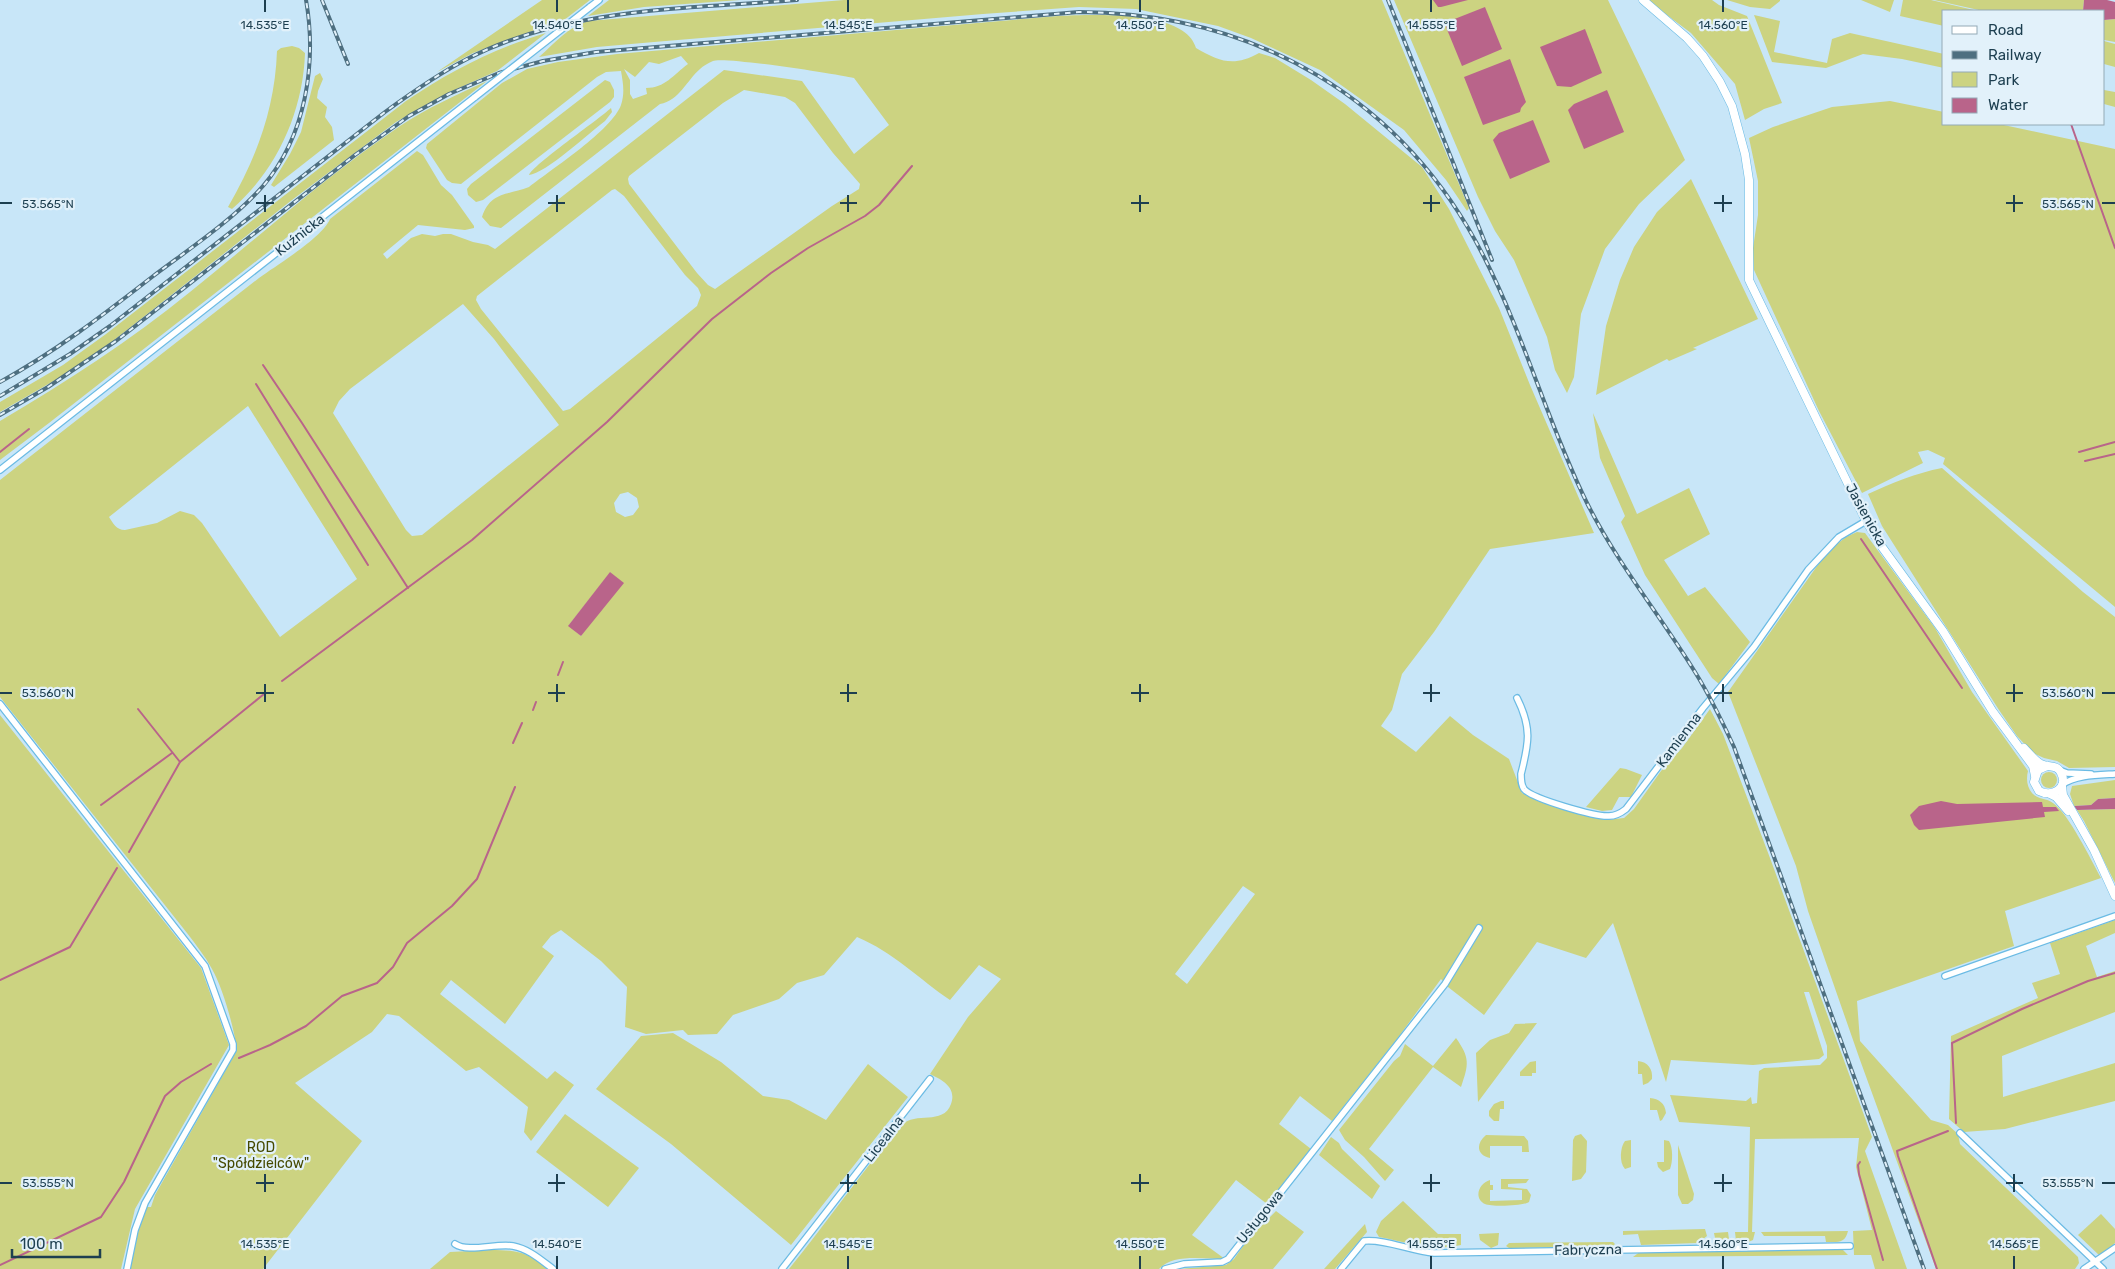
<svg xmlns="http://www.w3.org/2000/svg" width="2115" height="1269" viewBox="0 0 2115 1269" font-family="Rubik,sans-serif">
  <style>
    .green { fill: #ccd381; fill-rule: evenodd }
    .water { fill: #b9648a }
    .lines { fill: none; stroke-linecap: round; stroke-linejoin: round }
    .stream { stroke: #b9648a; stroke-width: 2 }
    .minor-casing { stroke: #6bbbe4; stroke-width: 8 }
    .major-casing { stroke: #6bbbe4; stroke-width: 9 }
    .minor { stroke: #fff; stroke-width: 5.5 }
    .major { stroke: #fff; stroke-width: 8 }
    .rail-casing { stroke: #4e6f80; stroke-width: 4 }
    .rail { stroke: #e2f1fa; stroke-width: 2; stroke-dasharray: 5.5; stroke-linecap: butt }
    .minor-bridge-casing { stroke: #6bbbe4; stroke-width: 8; stroke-linecap: butt }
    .minor-bridge { stroke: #fff; stroke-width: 5.5 }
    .ticks { fill: none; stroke: #1d3f50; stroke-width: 2 }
    .labels { text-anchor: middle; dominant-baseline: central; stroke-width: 4.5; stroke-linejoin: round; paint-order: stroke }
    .street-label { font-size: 14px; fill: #1d3f50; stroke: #e2f1fa }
    .park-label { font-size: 14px; fill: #464a00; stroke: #e2f1fa }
    .ticks-label { font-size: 12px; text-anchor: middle; fill: #1d3f50; stroke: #e2f1fa; stroke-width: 4.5; stroke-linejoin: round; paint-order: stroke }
  </style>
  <rect width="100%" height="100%" fill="#c8e6f8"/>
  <!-- green -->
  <g class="green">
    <path d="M542 0H590L559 24 530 32 473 53 437 72Z"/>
    <path d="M609 0H740L644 7 588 16Z"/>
    <path d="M844 0H1382L1469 208 1467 211 1446 180 1404 130 1320 70 1251 38 1218 26 1136 9 1079 7 983 14 654 42 597 47 539 57C555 43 568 27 588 21Z"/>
    <path d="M1394 0H1608L1685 160 1639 204 1605 249 1581 314 1574 377 1567 393 1555 370 1547 337 1514 260 1495 231 1478 197Z"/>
    <path d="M1647 0H1712L1719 5 1747 16 1782 103 1764 109 1745 120 1735 84 1691 33Z"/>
    <path d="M1727 0H1780V1L1770 9 1750 7Z"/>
    <path d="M1861 0H1894L1890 12Z"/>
    <path d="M1903 0H1931L1978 11H1944V26L1900 16Z"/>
    <path d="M1934 0H2084L2083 11H1983Z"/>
    <path d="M1754 15 1780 21 1774 52 1827 63 1832 39 1850 33 1944 54V68L1902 59 1863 54 1826 68 1772 62Z"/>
    <path d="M1058 16C1091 15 1185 9 1196 48 1220 62 1234 67 1259 53L1275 58 1311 80 1345 104 1422 167 1449 209 1499 308 1530 385 1594 533 1490 549 1434 632 1402 674 1392 710 1381 726 1416 752 1450 716 1473 735 1509 759 1522 793 1538 801 1594 817 1606 820 1624 818 1634 809 1661 771 1682 748 1710 709 1723 734 1770 858 1872 1137 1865 1151 1907 1269H1875L1871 1255H1854L1853 1231 1872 1230 1856 1167 1859 1138 1755 1139 1752 1232H1755L1753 1240 1746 1243 1736 1241 1735 1232H1748L1750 1127 1679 1122 1670 1095 1746 1101 1751 1097 1752 1104 1757 1103 1759 1071 1764 1068 1820 1065 1827 1058V1046L1809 992H1804L1824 1055 1819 1059 1753 1065 1671 1060 1666 1082 1613 923 1586 958 1537 942 1484 1015 1448 987 1441 979 1397 1039 1332 1121 1300 1096 1279 1124 1311 1149 1267 1204 1236 1180 1192 1235 1225 1259C1205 1259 1173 1253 1159 1269H789C827 1222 862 1171 902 1125 915 1111 943 1126 951 1104 957 1087 942 1080 930 1074L968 1017 1001 979 979 965 950 1000C919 979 893 952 857 937L824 975 797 983 779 999 733 1015 717 1034 688 1035 683 1030 646 1034 625 1027 627 987 601 961 561 930 551 936 542 947 554 956 505 1024 451 980 440 994 547 1079 555 1071 574 1085 531 1141 524 1132 528 1107 479 1067 466 1071 399 1016 387 1014 372 1032 295 1083 362 1141 263 1269H130L138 1232 147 1207H151L155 1195 237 1050C234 1028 223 988 212 969 205 956 196 945 187 933L0 697V480L259 278C277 265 323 237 330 219L417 151 423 155 441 185 452 195 474 226V228L465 230 418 225 383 254 387 259 411 238 422 234 435 236 443 234H451L473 242 488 245 495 249 724 70 802 81 854 154 889 125 854 78C837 74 722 56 713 61 708 63 703 66 700 69 687 80 679 101 660 104L501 228 490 226 482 217C490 192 508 195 529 187 552 169 612 130 621 105 625 93 623 83 621 71L606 72 597 77 461 184 452 183 447 180 426 148 427 144 502 83 527 69 558 62 617 54ZM681 56 688 64C673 75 665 88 646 88L647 94 633 99 630 94V80L624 69 635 77 649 62 659 64ZM744 90 785 97 795 103 833 153 860 184 859 189 832 206 715 289 708 285 697 273 629 184 628 179 629 176 723 103ZM615 189 624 196 685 275 698 288 701 295 697 306 570 409 563 411 481 309 476 300 477 296 612 190ZM463 304 494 339 559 425 422 535 412 536 406 530 333 413 339 401 350 389ZM248 406 357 579 280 637 202 523 194 515 180 511 157 523 125 530C116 530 113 523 109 517ZM628 492 637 498 639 507 633 515 625 517 616 512 614 503 620 494ZM611 572 581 636 569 625ZM1243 886 1255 894 1187 984 1175 974Z"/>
    <path d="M2115 19V42L2104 40V20Z"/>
    <path d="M546 33 497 71 450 92 396 122 292 200 113 341 64 375 0 412V402L63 365 106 334 406 101C450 71 495 48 546 33Z"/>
    <path d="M2104 41 2115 44V67L2104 64Z"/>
    <path d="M292 46 299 48 305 53C303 112 277 170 232 209L228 207C257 157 275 108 277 51L281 48Z"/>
    <path d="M320 73 323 79 318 91 317 98 327 107 325 117 332 127 334 140 274 187 271 185 290 154 301 132 315 76Z"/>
    <path d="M605 80 610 82 614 90V97L610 102 483 200 476 202 468 195 467 189 471 184Z"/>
    <path d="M487 81 49 423 0 460V421C66 382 131 340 190 292 260 236 326 176 400 126 427 108 458 94 487 81Z"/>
    <path d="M2104 90 2115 92V107L2104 104Z"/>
    <path d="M1890 101 1944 112V124H1999L2115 149V607L1943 464 1945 458 1928 450 1918 452 1923 463 1862 493 1819 411 1754 270 1753 248 1758 215V181L1749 138 1773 127 1832 107Z"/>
    <path d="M611 108 612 112 605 121C590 132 545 174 529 175 533 165 598 120 611 108Z"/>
    <path d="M1691 179 1758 319 1693 348 1697 349 1669 361 1667 359 1596 395 1606 326 1620 280 1634 247 1657 212Z"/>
    <path d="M1593 413 1637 514 1689 488 1710 534 1664 560 1688 596 1705 587 1750 642 1719 684 1712 678 1645 575 1621 522 1625 516 1600 458Z"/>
    <path d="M1942 468 2083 592 2115 617V767L2069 768 2057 761 2044 758 2033 753 2017 736 1999 710 1882 526 1868 494C1892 483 1916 473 1942 468Z"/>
    <path d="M1857 532 1865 533 1935 628 1972 692 2028 771C2026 779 2027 787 2032 793 2038 800 2047 798 2053 803 2069 814 2091 860 2101 878L2005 911 2014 946 1857 1001 1860 1041 1931 1120 1948 1125 1958 1134 1960 1144 2078 1257 2079 1263 2075 1269H1936L1860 1060 1808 911 1796 866 1728 692 1827 552 1846 537Z"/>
    <path d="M0 715 201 968 229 1045 135 1209 121 1269H0Z"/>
    <path d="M1620 768 1626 769 1642 775 1631 797H1619L1612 810 1602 811 1586 807Z"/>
    <circle cx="2049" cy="780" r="8"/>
    <path d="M2115 780V798L2098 799 2091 805 2074 806 2070 794 2072 786Z"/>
    <path d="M2115 809V883L2084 821 2077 810Z"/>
    <path d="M2115 920V933L2086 946 2097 977 2115 971V1012L2002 1056 2003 1097 2115 1063V1101L2005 1129 1964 1132 1949 1119 1951 1036 2038 998 2032 983 2060 974 2050 943Z"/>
    <path d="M1537 1023 1478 1102 1476 1053 1490 1040 1509 1033 1515 1024Z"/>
    <path d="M673 1033 721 1062 763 1096 789 1100 826 1120 868 1064 908 1097 791 1245 671 1144 596 1089 641 1036Z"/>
    <path d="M1456 1038C1470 1058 1469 1064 1461 1087L1433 1067 1369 1149 1394 1170 1385 1181 1364 1157 1345 1140 1339 1130 1394 1061 1400 1056 1405 1044 1433 1066Z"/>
    <path d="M1536 1061V1073H1532V1076H1520V1072L1530 1062Z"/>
    <path d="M1638 1061C1648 1062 1653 1069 1652 1079L1648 1083 1643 1085 1642 1074H1638Z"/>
    <path d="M1650 1098C1659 1099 1665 1103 1666 1113L1662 1120 1660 1121 1657 1110H1650Z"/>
    <path d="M1501 1101H1504V1109H1500L1499 1121H1494L1489 1116V1111L1494 1104Z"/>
    <path d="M565 1114 639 1168 608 1207 536 1152Z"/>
    <path d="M1581 1134 1587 1141 1586 1172 1581 1179 1572 1181 1573 1140 1575 1136Z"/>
    <path d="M1486 1135 1524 1136 1528 1141 1529 1152H1522V1146H1490V1158C1476 1155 1476 1143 1486 1135Z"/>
    <path d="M1331 1137 1339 1143 1342 1149 1380 1186 1372 1199 1319 1155Z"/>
    <path d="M1631 1140V1167L1625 1169C1619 1163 1620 1147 1625 1141Z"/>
    <path d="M1664 1140 1669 1141C1673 1147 1673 1162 1670 1169L1663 1172 1658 1167 1657 1162H1664Z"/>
    <path d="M1678 1145 1694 1194 1693 1200 1688 1204H1682L1678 1195Z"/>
    <path d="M1501 1179H1529L1526 1183 1508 1184V1187L1527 1189 1531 1195 1529 1202C1523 1206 1492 1207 1485 1204 1473 1198 1479 1183 1490 1180V1185H1493V1190H1490V1201L1522 1200V1190L1501 1189Z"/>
    <path d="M1403 1201 1438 1234H1461V1245C1431 1252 1407 1242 1379 1237L1376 1232 1381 1221Z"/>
    <path d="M1276 1211 1304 1232 1273 1269H1179L1226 1265 1234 1259 1248 1239Z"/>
    <path d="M2101 1214 2115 1229V1243L2100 1256 2078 1235Z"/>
    <path d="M1365 1224 1367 1232 1335 1269H1324Z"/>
    <path d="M1705 1229 1707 1236 1698 1243 1641 1245 1638 1234 1623 1235V1231Z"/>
    <path d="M1848 1231C1845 1244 1837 1242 1826 1242L1825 1236H1764L1761 1232Z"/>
    <path d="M1728 1232 1729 1239 1726 1242H1720L1715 1238 1714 1233Z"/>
    <path d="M1499 1233 1498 1245 1491 1248 1480 1240 1479 1234Z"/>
    <path d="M1613 1242 1615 1244 1613 1246 1509 1248 1506 1246 1509 1243Z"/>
    <path d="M1836 1248 1843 1250 1848 1255 1633 1257 1641 1251Z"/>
    <path d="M490 1250C518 1250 526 1252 549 1269H430L450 1252Z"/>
  </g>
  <!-- water -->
  <g class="water">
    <path d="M1433 0H1468L1441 7H1438Z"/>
    <path d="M2084 0H2107L2115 2V19L2104 20V11H2083Z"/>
    <path d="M1485 7 1502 49 1462 66 1446 27 1452 20Z"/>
    <path d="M1585 29 1602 73 1571 87 1557 86 1540 47Z"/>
    <path d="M1510 59 1526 102 1521 108 1520 112 1483 125 1464 77Z"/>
    <path d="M1607 90 1624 132 1584 149 1568 110 1574 104Z"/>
    <path d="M1533 120 1550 162 1510 179 1493 140 1499 133Z"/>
    <path d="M610 572 624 583 581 636 568 626Z"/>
    <path d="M2115 798V809L2077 810 2074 806 2091 805 2098 799Z"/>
    <path d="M1941 801 1957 804 2042 802 2043 807H2056L2059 811 2044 812 2045 817 1919 830 1914 825 1910 815 1919 806Z"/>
  </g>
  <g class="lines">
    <!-- stream -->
    <g class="stream">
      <path d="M2071 124 2115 248"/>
      <path d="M263 365 302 423 408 588"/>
      <path d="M256 384 368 565"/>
      <path d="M0 452 29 429"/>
      <path d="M2079 452 2115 442"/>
      <path d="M2085 461 2115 454"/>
      <path d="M1861 539 1962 688"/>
      <path d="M558 675 563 662"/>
      <path d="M282 681 472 540 607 422 712 319 771 273 808 248 865 216 879 205 912 166"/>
      <path d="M138 709 180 762"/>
      <path d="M533 710 536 702"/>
      <path d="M513 743 522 723"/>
      <path d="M101 805 172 753"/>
      <path d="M129 852 180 762 264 694"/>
      <path d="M0 980 70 947 117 868"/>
      <path d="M239 1058 270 1045 306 1026 342 996 377 983 393 967 407 943 452 906 477 879 515 787"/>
      <path d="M1956 1123 1952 1043 2022 1009 2088 981 2115 973"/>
      <path d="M1860 1162 1858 1165 1859 1174 1883 1260"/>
      <path d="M0 1265 101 1217 124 1182 165 1096 181 1082 211 1064"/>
      <path d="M1937 1269 1898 1156 1897 1151 1948 1131"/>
    </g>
    <!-- minor casing -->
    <g class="minor-casing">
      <g id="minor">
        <path d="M590 7 599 0"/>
        <path d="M0 470 475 97"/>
        <path d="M1517 698C1532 728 1529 743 1521 774 1521 780 1521 785 1524 789 1532 799 1596 817 1609 816 1615 816 1621 813 1626 809L1703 708 1754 647 1808 570 1839 537 1866 521"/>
        <path d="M0 704 205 966 233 1044V1050L145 1203 135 1230 127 1269"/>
        <path d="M2059 770 2067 773 2091 774"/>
        <path d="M2062 785C2075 775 2099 775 2115 774"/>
        <path d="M1945 976 2115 916"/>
        <path d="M1960 1133 2103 1269"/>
        <path d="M455 1244C468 1253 496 1243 513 1246 529 1249 541 1260 553 1269"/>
        <path d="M782 1269 930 1079"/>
        <path d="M1165 1269 1184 1264 1222 1262 1228 1259 1445 984 1479 928"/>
        <path d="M1341 1269 1364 1241C1385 1239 1411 1251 1434 1253L1850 1246"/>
        <path d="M2084 1269 2115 1248"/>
      </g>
    </g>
    <!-- major casing -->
    <g class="major-casing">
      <g id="major">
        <path d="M1643 0 1687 38 1703 56 1720 82 1732 106 1745 154 1749 180V280L1866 521 1882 547 1943 631 1993 712 2033 766 2035 776"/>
        <path d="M2024 748C2029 753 2035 761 2041 764 2049 768 2057 764 2061 773 2069 788 2052 798 2039 791L2034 782 2038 770 2047 766"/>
        <path d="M2062 786 2063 795 2094 850 2115 896"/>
        <path d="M2050 794 2056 797 2068 811"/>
      </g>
    </g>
    <!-- minor -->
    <use href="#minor" class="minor"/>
    <!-- major -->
    <use href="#major" class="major"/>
    <!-- rail casing -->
    <g class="rail-casing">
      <g id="rail">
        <path d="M322 0 348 64"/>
        <path d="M1388 0 1492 260"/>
        <path d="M0 382C55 352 103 315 152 277 189 249 233 220 263 186 306 136 317 63 306 0"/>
        <path d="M0 396 70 354 110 326 385 112C411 93 438 74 467 59 569 7 686 9 797 0"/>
        <path d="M0 415 48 387 116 341 355 155 409 116 449 94 499 73 543 61 596 52 1079 12C1256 13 1405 99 1485 259 1525 338 1548 424 1587 503 1617 563 1660 615 1695 672 1710 696 1722 721 1734 747L1924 1269"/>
      </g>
    </g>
    <!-- rail -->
    <use href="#rail" class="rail"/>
    <!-- minor-bridge casing -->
    <g class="minor-bridge-casing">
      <path id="minor-bridge" d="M475 97 590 7"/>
    </g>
    <!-- minor-bridge -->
    <use href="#minor-bridge" class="minor-bridge"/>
  </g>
  <!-- ticks -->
  <path class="ticks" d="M265 0V12M557 0V12M848 0V12M1140 0V12M1431 0V12M1723 0V12M265 195V212M557 195V212M848 195V212M1140 195V212M1431 195V212M1723 195V212M2014 195V212M0 203H12M256 203H274M548 203H565M840 203H857M1131 203H1149M1423 203H1440M1714 203H1732M2006 203H2023M2102 203H2115M265 684V702M557 684V702M848 684V702M1140 684V702M1431 684V702M1723 684V702M2014 684V702M0 693H12M256 693H274M548 693H565M840 693H857M1131 693H1149M1423 693H1440M1714 693H1732M2006 693H2023M2102 693H2115M265 1174V1192M557 1174V1192M848 1174V1192M1140 1174V1192M1431 1174V1192M1723 1174V1192M2014 1174V1192M0 1183H12M256 1183H274M548 1183H565M840 1183H857M1131 1183H1149M1423 1183H1440M1714 1183H1732M2006 1183H2023M2102 1183H2115M265 1256V1269M557 1256V1269M848 1256V1269M1140 1256V1269M1431 1256V1269M1723 1256V1269M2014 1256V1269"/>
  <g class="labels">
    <!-- street labels -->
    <g class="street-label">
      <text transform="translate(300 235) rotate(-38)">Kuźnicka</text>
      <text transform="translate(1866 515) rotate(61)">Jasienicka</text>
      <text transform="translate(1679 740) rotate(-53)">Kamienna</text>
      <text transform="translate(884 1139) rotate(-52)">Licealna</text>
      <text transform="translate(1260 1217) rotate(-51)">Usługowa</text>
      <text transform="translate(1588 1250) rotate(-1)">Fabryczna</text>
    </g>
    <!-- park labels -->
    <g class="park-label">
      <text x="261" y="1147">ROD<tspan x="261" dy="16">"Spółdzielców"</tspan></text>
    </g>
  </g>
  <g class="ticks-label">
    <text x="265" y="29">14.535°E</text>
    <text x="557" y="29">14.540°E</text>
    <text x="848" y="29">14.545°E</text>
    <text x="1140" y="29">14.550°E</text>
    <text x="1431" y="29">14.555°E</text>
    <text x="1723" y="29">14.560°E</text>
    <text x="48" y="208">53.565°N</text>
    <text x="2068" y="208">53.565°N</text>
    <text x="48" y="697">53.560°N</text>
    <text x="2068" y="697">53.560°N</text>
    <text x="48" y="1187">53.555°N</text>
    <text x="2068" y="1187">53.555°N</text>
    <text x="265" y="1248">14.535°E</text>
    <text x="557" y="1248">14.540°E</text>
    <text x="848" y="1248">14.545°E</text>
    <text x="1140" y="1248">14.550°E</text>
    <text x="1431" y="1248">14.555°E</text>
    <text x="1723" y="1248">14.560°E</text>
    <text x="2014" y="1248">14.565°E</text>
  </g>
  <!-- legend -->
  <rect x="1942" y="10" width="162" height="115" fill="#e2f1fa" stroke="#93aab6"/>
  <rect x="1952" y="26" width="25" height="8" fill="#ffffff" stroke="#93aab6"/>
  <text x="1988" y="35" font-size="15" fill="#1d3f50">Road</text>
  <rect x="1952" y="51" width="25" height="8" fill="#4e6f80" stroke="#93aab6"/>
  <text x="1988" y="60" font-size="15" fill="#1d3f50">Railway</text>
  <rect x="1952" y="72" width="25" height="15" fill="#ccd381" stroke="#93aab6"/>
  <text x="1988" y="85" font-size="15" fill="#1d3f50">Park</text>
  <rect x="1952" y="98" width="25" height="15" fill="#b9648a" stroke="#93aab6"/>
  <text x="1988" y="110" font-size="15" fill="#1d3f50">Water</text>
  <!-- scale -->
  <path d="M12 1249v8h88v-8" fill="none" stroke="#1d3f50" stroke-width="2.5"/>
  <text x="20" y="1249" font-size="15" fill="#1d3f50" stroke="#e2f1fa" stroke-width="4" paint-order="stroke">100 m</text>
</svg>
